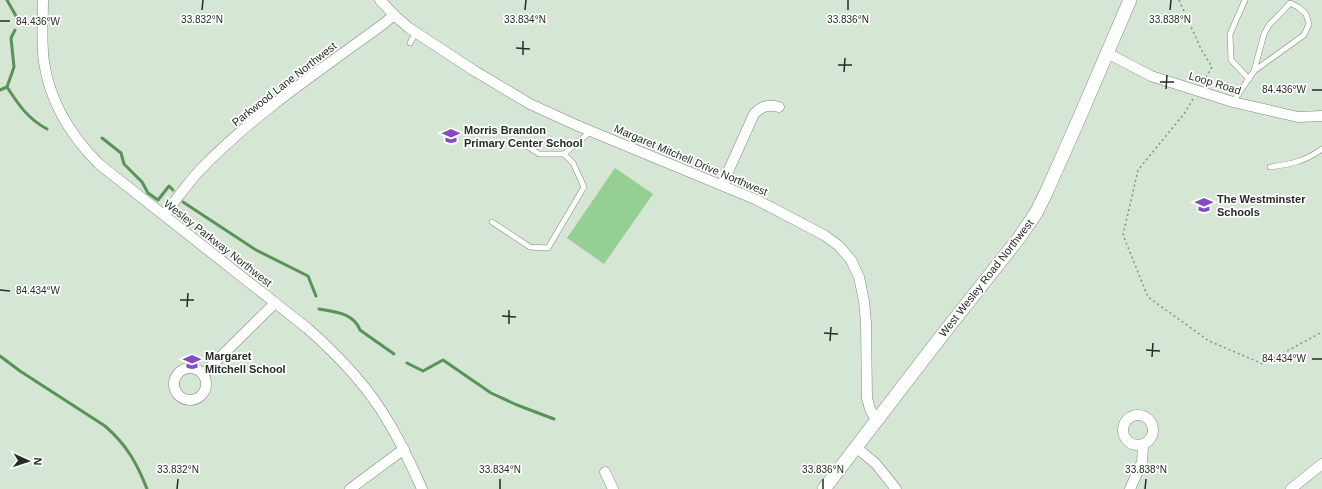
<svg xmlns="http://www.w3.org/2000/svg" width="1322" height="489" viewBox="0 0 1322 489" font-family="Arial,sans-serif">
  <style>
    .green { fill: #95cf93 }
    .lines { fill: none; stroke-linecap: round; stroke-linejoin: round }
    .stream { stroke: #599358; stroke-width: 3 }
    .service-casing { stroke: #7d8c7c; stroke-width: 6 }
    .minor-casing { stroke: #7d8c7c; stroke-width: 11 }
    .tertiary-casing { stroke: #7d8c7c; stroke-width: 14 }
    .path { stroke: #869286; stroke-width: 1.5; stroke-dasharray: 2 3; stroke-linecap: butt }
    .service { stroke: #fff; stroke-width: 5 }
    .minor { stroke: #fff; stroke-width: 10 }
    .tertiary { stroke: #fff; stroke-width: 13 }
    .ticks { fill: none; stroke: #252b25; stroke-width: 1.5 }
    .labels { text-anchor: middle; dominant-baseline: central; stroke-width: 3.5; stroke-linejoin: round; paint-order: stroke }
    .street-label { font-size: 11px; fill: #252b25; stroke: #fff }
    .poi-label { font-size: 11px; font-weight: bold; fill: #252b25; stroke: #fff; text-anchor: start }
    .ticks-label { font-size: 10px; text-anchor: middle; fill: #252b25; stroke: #fff; stroke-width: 3.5; stroke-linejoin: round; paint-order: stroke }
  </style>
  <rect width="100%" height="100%" fill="#d6e6d5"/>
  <!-- green -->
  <path class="green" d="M615 168 653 194 604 264 567 238Z"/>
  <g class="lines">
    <!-- stream -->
    <g class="stream">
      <path d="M7 0 16 16"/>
      <path d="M7 87C18 104 28 119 47 129"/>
      <path d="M0 90 7 87 14 67 11 38 15 30"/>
      <path d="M102 138 121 153 124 164 142 182 148 193 158 200 169 186 173 190"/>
      <path d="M183 202 256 250 308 276 316 296"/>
      <path d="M319 309C335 312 354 313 360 330L394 354"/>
      <path d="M0 356 20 371 105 426C126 444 137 463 147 489"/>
      <path d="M407 363 423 371 443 360 491 393 517 405 554 419"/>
    </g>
    <!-- service casing -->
    <g class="service-casing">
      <g id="service">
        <path d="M1245 0 1230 34 1231 60 1249 79"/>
        <path d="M410 43 416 32"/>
        <path d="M1233 102 1254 71 1264 34 1269 25 1281 13 1290 3 1298 7 1306 14 1309 24 1304 35 1254 71"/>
        <path d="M524 144 539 154H564L591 131"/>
        <path d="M1270 167C1291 164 1304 162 1322 149"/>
        <path d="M492 222 530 247 548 248 584 187 573 163 564 154"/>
      </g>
    </g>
    <!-- minor casing -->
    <g class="minor-casing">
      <g id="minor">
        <path d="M43 0C43 21 41 42 44 62 50 103 70 135 99 164L307 328C339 356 368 386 389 423 402 444 412 467 422 489"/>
        <path d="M380 0 394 15 409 28 473 70 530 104 576 125 757 200 824 235 839 246 851 260 859 277 864 301 866 323 867 398 870 409 876 420"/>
        <path d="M1107 53 1151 76 1233 102 1298 117 1322 116"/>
        <path d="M722 185 754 114C762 106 768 104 779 107"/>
        <path d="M164 215C176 200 187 184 200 170 254 114 319 71 382 25L394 15"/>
        <circle cx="190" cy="384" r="16"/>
        <path d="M203 374 275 303"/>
        <circle cx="1138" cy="430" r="15"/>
        <path d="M856 447 876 464 896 489"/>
        <path d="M605 472 613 489"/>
        <path d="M350 489 404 449"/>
        <path d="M1130 489 1142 462 1143 445"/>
        <path d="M1291 489 1322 464"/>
      </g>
    </g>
    <!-- tertiary casing -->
    <g class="tertiary-casing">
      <path id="tertiary" d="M824 489 943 334 1019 238 1036 213 1046 193 1078 121 1130 0"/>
    </g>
    <!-- path -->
    <g class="path">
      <path d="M1179 0 1201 49 1212 67 1203 82"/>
      <path d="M1193 99 1184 114 1138 170 1123 235 1148 297 1209 341 1263 364 1322 332"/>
    </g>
    <!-- service -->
    <use href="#service" class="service"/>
    <!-- minor -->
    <use href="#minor" class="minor"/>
    <!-- tertiary -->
    <use href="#tertiary" class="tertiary"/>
  </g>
  <!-- ticks -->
  <path class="ticks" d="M202 10 203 0M525 10 526 0M848 10V0M1170 10 1171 0M0 21H10M516 48 530 49M523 55V41M838 65H852M844 72 845 58M1160 82H1174M1166 89 1167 75M1312 90H1322M0 290 10 291M180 300H194M187 307 188 293M502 316 516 317M509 324V310M824 333 838 334M830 341 831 327M1146 350 1160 351M1152 357 1153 343M1312 359H1322M177 489 178 479M500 489V479M823 489V479M1145 489 1146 479"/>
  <!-- icons -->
  <defs>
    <g id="school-bare" transform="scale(1.38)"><path d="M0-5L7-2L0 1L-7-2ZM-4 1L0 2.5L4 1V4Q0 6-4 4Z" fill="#834cc4" stroke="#fff" stroke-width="2.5" paint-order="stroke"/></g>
  </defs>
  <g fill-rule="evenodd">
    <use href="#school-bare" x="451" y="136"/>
    <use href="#school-bare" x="1204" y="205"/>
    <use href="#school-bare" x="192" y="362"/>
  </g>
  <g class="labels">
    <!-- street labels -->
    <g class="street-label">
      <text transform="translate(1215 83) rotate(17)">Loop Road</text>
      <text transform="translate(284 84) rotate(-38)">Parkwood Lane Northwest</text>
      <text transform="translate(691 160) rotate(23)">Margaret Mitchell Drive Northwest</text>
      <text transform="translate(218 243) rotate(38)">Wesley Parkway Northwest</text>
      <text transform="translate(986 278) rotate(-52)">West Wesley Road Northwest</text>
    </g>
    <!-- poi labels -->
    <g class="poi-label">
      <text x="464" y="130">Morris Brandon<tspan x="464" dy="13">Primary Center School</tspan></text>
      <text x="1217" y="199">The Westminster<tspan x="1217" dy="13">Schools</tspan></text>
      <text x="205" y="356">Margaret<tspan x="205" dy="13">Mitchell School</tspan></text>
    </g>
  </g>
  <g class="ticks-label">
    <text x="202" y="23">33.832°N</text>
    <text x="525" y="23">33.834°N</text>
    <text x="848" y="23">33.836°N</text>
    <text x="1170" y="23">33.838°N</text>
    <text x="38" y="25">84.436°W</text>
    <text x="1284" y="93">84.436°W</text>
    <text x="38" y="294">84.434°W</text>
    <text x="1284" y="362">84.434°W</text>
    <text x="178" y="473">33.832°N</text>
    <text x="500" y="473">33.834°N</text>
    <text x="823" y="473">33.836°N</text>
    <text x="1146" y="473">33.838°N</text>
  </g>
  <!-- north arrow -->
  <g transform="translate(28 461) rotate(93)" stroke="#ffffff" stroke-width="3" paint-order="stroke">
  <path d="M0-3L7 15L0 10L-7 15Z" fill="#252b25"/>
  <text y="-6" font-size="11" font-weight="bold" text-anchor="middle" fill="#252b25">N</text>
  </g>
</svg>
